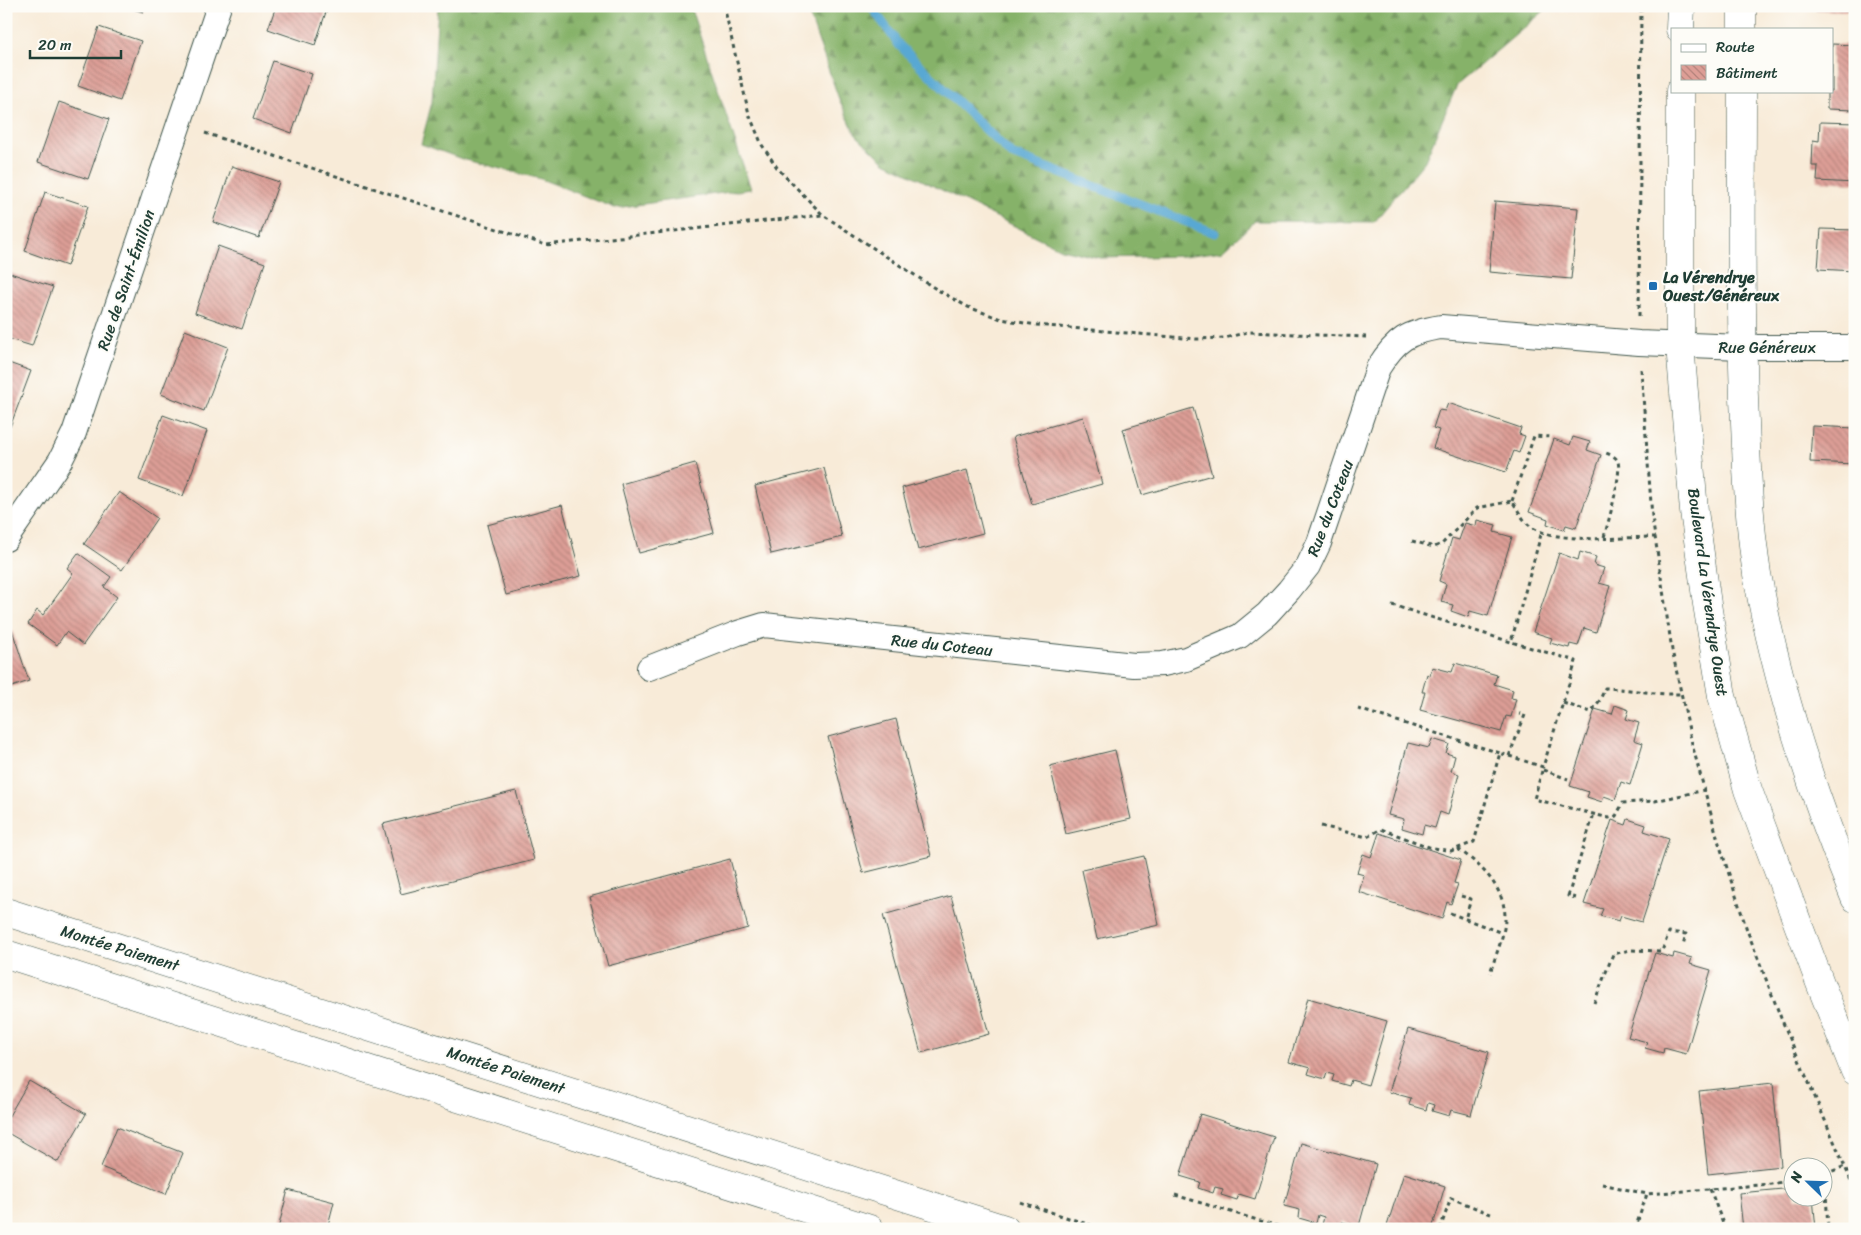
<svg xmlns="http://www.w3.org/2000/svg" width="1861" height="1235" viewBox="0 0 1861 1235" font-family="Sriracha,sans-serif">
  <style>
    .forest { fill: url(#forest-firs); stroke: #52784e }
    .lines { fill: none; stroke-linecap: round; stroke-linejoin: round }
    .stream { stroke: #59a8d3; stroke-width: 9 }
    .building { fill: url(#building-back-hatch) }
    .minor-casing { stroke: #40574d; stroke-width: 26 }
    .secondary-casing { stroke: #40574d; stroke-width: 29 }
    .path { stroke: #40574d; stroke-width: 3; stroke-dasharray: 4 4; stroke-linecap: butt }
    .minor { stroke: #fff; stroke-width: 24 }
    .secondary { stroke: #fff; stroke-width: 28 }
    .poi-dot { fill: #1f6fb2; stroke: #fdfcf7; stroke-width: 2 }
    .labels { text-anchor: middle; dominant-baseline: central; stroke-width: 4; stroke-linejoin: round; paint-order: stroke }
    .poi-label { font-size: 16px; font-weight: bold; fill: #1f3d34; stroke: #fdfcf7; text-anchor: start }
    .street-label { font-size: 16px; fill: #1f3d34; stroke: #fdfcf7 }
  </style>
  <defs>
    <pattern id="forest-firs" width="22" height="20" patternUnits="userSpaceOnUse" patternTransform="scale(1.25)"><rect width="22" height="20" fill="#86b269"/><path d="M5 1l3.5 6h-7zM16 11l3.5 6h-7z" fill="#6d9257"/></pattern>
    <pattern id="building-back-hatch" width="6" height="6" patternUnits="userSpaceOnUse" patternTransform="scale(1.25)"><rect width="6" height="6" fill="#dd9e96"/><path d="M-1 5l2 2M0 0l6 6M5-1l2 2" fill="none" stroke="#b3827b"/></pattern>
  </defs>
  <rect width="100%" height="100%" fill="#fdfcf7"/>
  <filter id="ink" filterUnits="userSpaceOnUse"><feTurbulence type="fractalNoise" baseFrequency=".02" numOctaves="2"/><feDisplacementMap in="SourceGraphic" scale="10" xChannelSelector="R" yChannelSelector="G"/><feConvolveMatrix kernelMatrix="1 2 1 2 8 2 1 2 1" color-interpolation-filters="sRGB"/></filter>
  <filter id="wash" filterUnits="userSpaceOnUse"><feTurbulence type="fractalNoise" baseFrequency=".0096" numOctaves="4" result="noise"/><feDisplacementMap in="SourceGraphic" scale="20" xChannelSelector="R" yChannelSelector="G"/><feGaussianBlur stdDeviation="1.12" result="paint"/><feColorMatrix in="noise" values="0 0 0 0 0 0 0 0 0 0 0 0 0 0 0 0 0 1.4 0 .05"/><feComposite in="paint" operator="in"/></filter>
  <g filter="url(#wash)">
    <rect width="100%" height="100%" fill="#f8ebd8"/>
    <!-- forest -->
    <g class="forest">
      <path d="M438 6H690L751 189 615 208 541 179 462 159 421 144 432 102Z"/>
      <path d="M806 6H1546L1545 10 1457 85 1425 161 1374 222 1255 221 1223 251 1184 256 1100 258 1061 249 885 162 856 135 839 99Z"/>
    </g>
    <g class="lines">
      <!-- stream -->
      <path class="stream" d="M871 6 899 45 1011 154 1215 233"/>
    </g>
    <g id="blocks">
      <!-- building -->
      <g class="building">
        <path d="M123 6H145L143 12Z"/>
        <path d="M276 6H328L315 45 268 29Z"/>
        <path d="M1816 6H1855V11L1815 10Z"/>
        <path d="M99 27 141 41 120 101 78 86Z"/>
        <path d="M1832 44 1855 45V110L1827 109V91H1832Z"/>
        <path d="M273 61 312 74 292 133 253 119Z"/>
        <path d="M59 102 109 119 88 179 38 162Z"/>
        <path d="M1820 122 1855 123V183L1817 181 1818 166H1812L1813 140 1819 141Z"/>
        <path d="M232 166 279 182 259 238 213 222Z"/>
        <path d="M45 192 88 206 67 266 25 251Z"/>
        <path d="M1495 201 1578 208 1571 279 1489 272Z"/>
        <path d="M1821 229 1855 230V271L1818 269Z"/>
        <path d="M218 246 265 263 242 329 195 313Z"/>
        <path d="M10 273 53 287 32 346 6 338V285Z"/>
        <path d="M185 330 228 347 204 411 161 394Z"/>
        <path d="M6 362 31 371 10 427 6 426Z"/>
        <path d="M1448 403 1521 428 1519 434 1525 436 1519 453 1514 451 1506 472 1433 448 1439 430 1433 428 1439 410 1445 411Z"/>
        <path d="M1193 408 1212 475 1142 495 1123 429Z"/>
        <path d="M163 415 207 431 183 496 139 480Z"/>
        <path d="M1083 417 1102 484 1032 504 1013 437Z"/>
        <path d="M1812 426 1855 428V464L1810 462Z"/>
        <path d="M1573 437 1590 442 1587 450 1601 455 1576 528 1566 525 1564 530 1547 524 1548 519 1529 512 1554 439 1570 445Z"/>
        <path d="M695 463 714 533 639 553 621 484Z"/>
        <path d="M824 468 842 537 771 554 755 486Z"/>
        <path d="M967 470 983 533 918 550 902 488Z"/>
        <path d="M119 492 157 518 122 570 84 544Z"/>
        <path d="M562 505 581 576 506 595 487 525Z"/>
        <path d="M1477 520 1496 525 1494 532 1512 537 1488 616 1470 611 1468 617 1451 611 1453 605 1441 602 1446 584 1439 581 1452 538 1459 540 1465 523 1476 526Z"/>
        <path d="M1580 552 1596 557 1594 565 1604 568 1599 583 1610 586 1596 632 1584 628 1578 646 1570 644 1569 648 1550 643 1552 638 1533 632 1559 553 1578 560Z"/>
        <path d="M78 553 111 577 104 587 117 597 83 645 66 632 57 645 28 624 37 610 43 615 59 593 73 573 67 568Z"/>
        <path d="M12 630 29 681 6 689V632Z"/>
        <path d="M1455 663 1497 675 1494 684 1513 690 1511 698 1516 699 1511 717 1506 716 1501 732 1420 710 1425 692H1422L1427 674 1430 676 1432 667 1452 672Z"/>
        <path d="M1615 705 1629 710 1626 719 1639 723 1634 740 1643 743 1630 785 1621 782 1615 800 1604 796 1602 802 1587 797 1589 792 1570 786 1595 709 1612 714Z"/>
        <path d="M896 719 931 856 863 873 828 737Z"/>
        <path d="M1432 739 1449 744 1446 753 1455 756 1451 771 1459 774 1448 815 1440 812 1435 828 1424 825 1422 834 1402 828 1404 819 1388 815 1408 743 1429 748Z"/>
        <path d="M1115 750 1131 819 1066 834 1050 766Z"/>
        <path d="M516 791 534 860 401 894 383 824Z"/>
        <path d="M1628 819 1646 825 1644 831 1669 839 1642 922 1621 916 1619 921 1600 916 1603 909 1584 904 1612 820 1626 825Z"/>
        <path d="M1379 833 1461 860 1454 883 1458 884 1451 904 1447 902 1442 919 1359 892 1364 875 1357 873 1363 854 1371 857Z"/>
        <path d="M1144 856 1159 925 1097 939 1082 870Z"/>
        <path d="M730 859 748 928 608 966 589 897Z"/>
        <path d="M951 896 989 1034 921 1053 883 915Z"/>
        <path d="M1655 953 1673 958 1674 953 1692 958 1690 964 1711 970 1686 1054 1664 1048 1663 1053 1645 1048 1647 1042 1628 1037Z"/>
        <path d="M1308 998 1387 1021 1368 1085 1351 1080 1349 1086 1332 1081 1334 1075 1327 1073 1325 1079 1308 1074 1310 1068 1289 1062Z"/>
        <path d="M1408 1029 1489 1052 1471 1115 1451 1110 1449 1116 1432 1111 1434 1105 1428 1103 1426 1110 1409 1105 1411 1098 1389 1092Z"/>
        <path d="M29 1081 86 1114 58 1162 6 1132V1121Z"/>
        <path d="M1773 1083 1781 1166 1708 1174 1699 1091Z"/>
        <path d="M1200 1114 1274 1137 1255 1199 1239 1194 1237 1200 1221 1195 1223 1189 1215 1187 1213 1193 1198 1188 1200 1182 1180 1176Z"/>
        <path d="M117 1127 183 1153 166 1194 101 1167Z"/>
        <path d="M1301 1143 1376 1164 1359 1226 1342 1222 1340 1229H1337L1322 1225 1324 1217 1318 1215 1316 1223 1299 1218 1300 1210 1284 1206Z"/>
        <path d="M1404 1173 1445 1186 1432 1229H1386Z"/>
        <path d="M1794 1188V1198H1813L1816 1229H1743L1739 1193Z"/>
        <path d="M288 1190 334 1202 327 1229H278Z"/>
      </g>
    </g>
  </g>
  <g filter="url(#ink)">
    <use href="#blocks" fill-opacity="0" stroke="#40574d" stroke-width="1"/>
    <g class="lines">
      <!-- minor casing -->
      <g class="minor-casing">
        <g id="minor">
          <path d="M6 539 60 461 74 433 219 6"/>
          <path d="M649 668 738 633 764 625 1134 665 1163 664 1186 659 1240 636 1267 614 1289 590 1308 566 1319 543 1378 368C1396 339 1408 332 1441 327L1639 343 1742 347H1855"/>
        </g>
      </g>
      <!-- secondary casing -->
      <g class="secondary-casing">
        <g id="secondary">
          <path d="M1680 29 1681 6"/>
          <path d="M1742 29V6"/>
          <path d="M1680 91V345L1694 511 1707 604 1722 696 1748 790 1820 983 1855 1071"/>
          <path d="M1742 91C1742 201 1740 312 1745 422 1747 472 1749 524 1757 574 1777 686 1812 793 1855 898"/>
          <path d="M6 912 1005 1229"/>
          <path d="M6 954 870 1229"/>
        </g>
      </g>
      <!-- path -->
      <g class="path">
        <path d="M724 6 749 114 762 145 778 169 823 215 936 289 968 307 1001 319 1036 325 1196 339 1225 338 1248 332 1366 337"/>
        <path d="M205 133 546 245 822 215"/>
        <path d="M1639 316 1641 6"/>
        <path d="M1641 369 1652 517 1672 650 1692 744 1718 840 1747 930 1781 1018 1855 1190"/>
        <path d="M1512 501 1534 436 1552 437"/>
        <path d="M1604 537C1608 524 1622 473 1618 462 1617 457 1611 455 1606 453"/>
        <path d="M1412 541 1434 547 1442 544 1477 508 1512 501C1517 508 1523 521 1530 526 1557 545 1622 537 1656 537"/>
        <path d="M1392 605 1511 642 1542 531"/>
        <path d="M1563 703 1591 712 1600 700 1605 688C1631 689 1656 695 1681 694"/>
        <path d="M1358 709 1500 753"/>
        <path d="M1509 756 1525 715 1519 714"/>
        <path d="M1543 770 1568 779"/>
        <path d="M1542 771 1534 799 1609 818 1616 816 1623 803 1655 801 1705 790"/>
        <path d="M1321 826 1367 837 1381 829 1429 847 1451 851 1474 842 1500 753 1543 767 1576 661 1511 642"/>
        <path d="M1458 849C1481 865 1504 887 1505 916 1506 932 1495 957 1490 973"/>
        <path d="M1461 896 1471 899 1465 919"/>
        <path d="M1576 898 1568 896 1594 814"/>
        <path d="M1450 913 1502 933"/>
        <path d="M1594 1003 1613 954 1630 950 1662 951 1669 932 1686 934 1683 945"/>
        <path d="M1825 1174 1828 1229"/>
        <path d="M1825 1174 1845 1166"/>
        <path d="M1602 1184 1647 1194 1771 1184 1794 1180"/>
        <path d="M1710 1189 1725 1229"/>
        <path d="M1175 1195 1287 1229"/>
        <path d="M1020 1202 1102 1229"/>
        <path d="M1440 1229 1451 1198 1493 1215"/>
        <path d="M1635 1229 1647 1194"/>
      </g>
      <!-- minor -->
      <use href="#minor" class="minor"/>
      <!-- secondary -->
      <use href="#secondary" class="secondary"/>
    </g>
  </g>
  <!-- markers -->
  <rect class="poi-dot" x="1648" y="281" width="10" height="10" rx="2.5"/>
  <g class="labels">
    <!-- poi labels -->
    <g class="poi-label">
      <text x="1663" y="277">La Vérendrye<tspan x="1663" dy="18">Ouest/Généreux</tspan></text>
    </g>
    <!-- street labels -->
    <g class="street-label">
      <text transform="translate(126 280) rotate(-71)">Rue de Saint-Émilion</text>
      <text x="1767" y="347">Rue Généreux</text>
      <text transform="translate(1330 508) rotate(-69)">Rue du Coteau</text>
      <text transform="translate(1708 592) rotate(82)">Boulevard La Vérendrye Ouest</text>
      <text transform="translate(942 645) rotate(6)">Rue du Coteau</text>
      <text transform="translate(120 948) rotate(17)">Montée Paiement</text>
      <text transform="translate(506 1070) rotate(18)">Montée Paiement</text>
    </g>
  </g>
  <!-- margin -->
  <rect width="1861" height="1235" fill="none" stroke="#fdfcf7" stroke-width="25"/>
  <!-- legend -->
  <rect x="1671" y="28" width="162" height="65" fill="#fdfcf7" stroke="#a4b0a9"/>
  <rect x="1681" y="44" width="25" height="8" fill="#ffffff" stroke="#a4b0a9"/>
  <text x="1716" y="52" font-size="15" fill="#1f3d34">Route</text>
  <rect x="1681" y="65" width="25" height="15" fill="url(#building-back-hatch)" stroke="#a4b0a9"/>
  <text x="1716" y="78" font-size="15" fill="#1f3d34">Bâtiment</text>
  <!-- north arrow -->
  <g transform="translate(1808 1182) rotate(293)"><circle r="24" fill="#fdfcf7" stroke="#a4b0a9"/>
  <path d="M0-4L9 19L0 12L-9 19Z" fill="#1f6fb2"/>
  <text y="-8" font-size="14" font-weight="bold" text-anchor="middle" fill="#1f3d34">N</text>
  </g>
  <!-- scale -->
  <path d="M30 50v8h91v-8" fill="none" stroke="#1f3d34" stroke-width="2.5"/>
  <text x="38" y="50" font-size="15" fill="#1f3d34" stroke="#fdfcf7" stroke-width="4" paint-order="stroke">20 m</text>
</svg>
